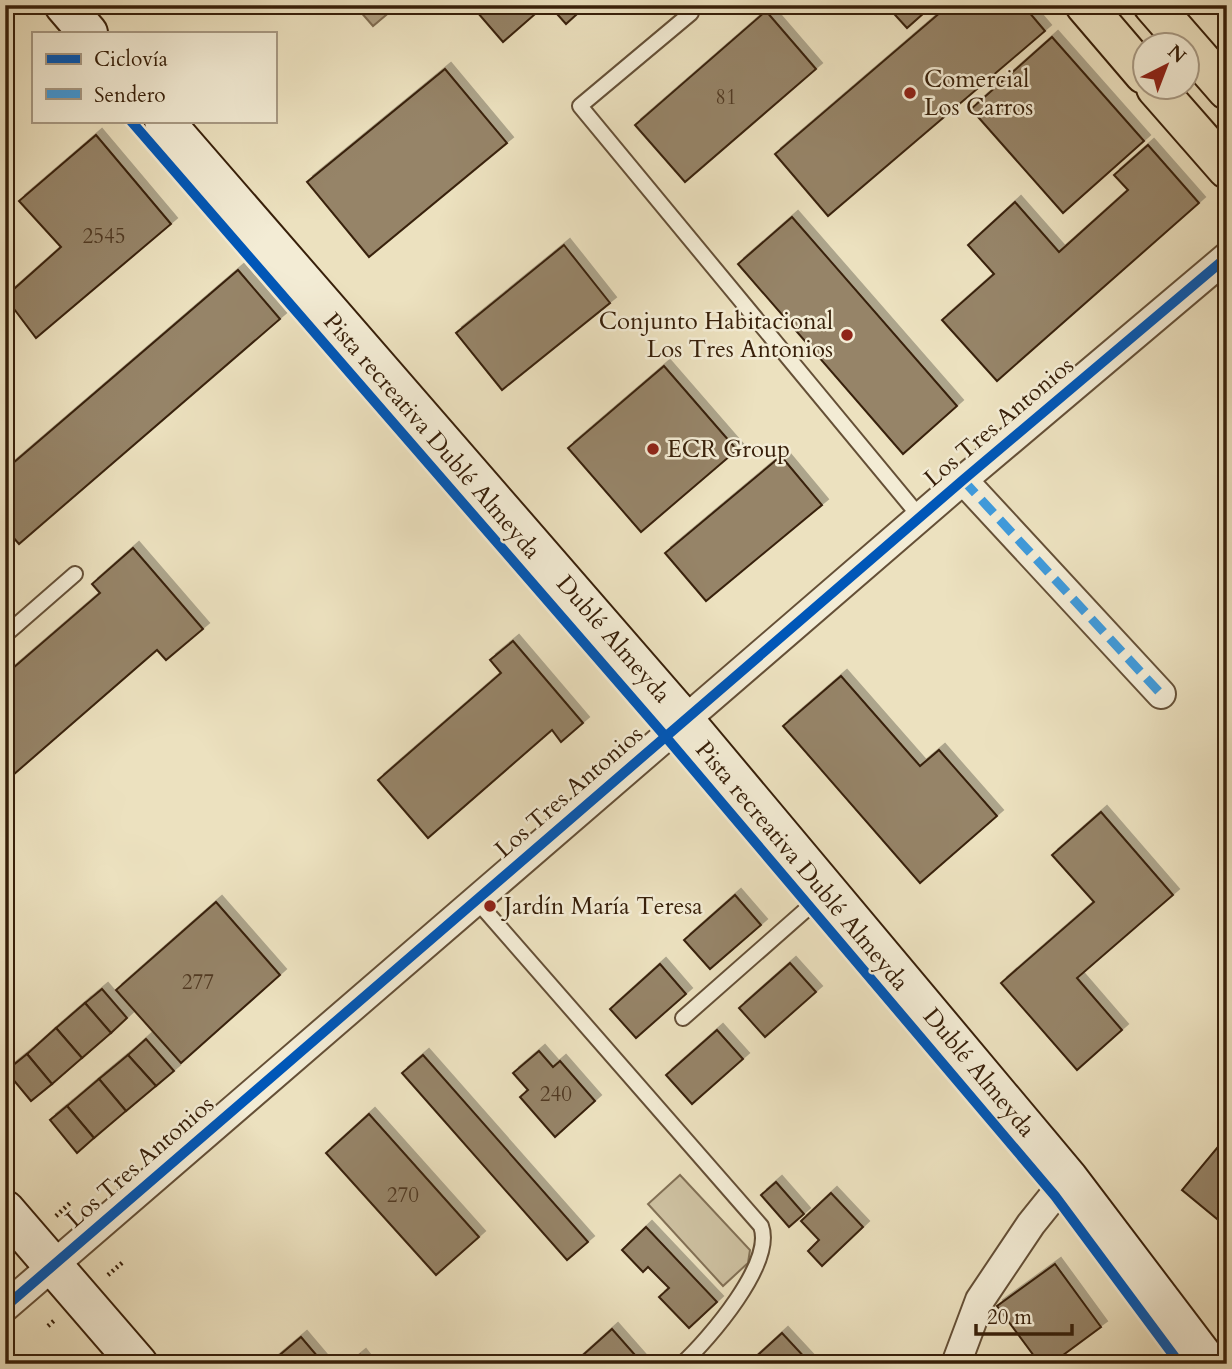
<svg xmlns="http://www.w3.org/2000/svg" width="1232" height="1369" viewBox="0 0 1232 1369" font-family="Cardo,serif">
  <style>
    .green { fill: #cdc0a0; stroke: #827055; stroke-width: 2 }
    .water { fill: #af9f81; stroke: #7f6c51; stroke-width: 2 }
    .building { fill: #968468; stroke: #38200a; stroke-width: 2; filter: url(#shadow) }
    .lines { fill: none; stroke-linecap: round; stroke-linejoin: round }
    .lane-casing { stroke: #655037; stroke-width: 18 }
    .street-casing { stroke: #655037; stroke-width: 32 }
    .secondary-casing { stroke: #38200a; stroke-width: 42 }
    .primary-casing { stroke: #38200a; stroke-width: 42 }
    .path { stroke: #38200a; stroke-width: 4.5; stroke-dasharray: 2 3.5; stroke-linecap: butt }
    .lane { stroke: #f3ecd5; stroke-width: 14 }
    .street { stroke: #f3ecd5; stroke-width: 28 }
    .secondary { stroke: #f3ecd5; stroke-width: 38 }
    .primary { stroke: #ece1bf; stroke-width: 38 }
    .quiet { stroke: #3e9bde; stroke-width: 9; stroke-dasharray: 18 9; stroke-linecap: butt }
    .cycleway-casing { stroke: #f3ecd5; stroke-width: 15 }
    .cycleway { stroke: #0057b8; stroke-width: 10 }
    .poi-dot { fill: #8f2418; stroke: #f3ecd5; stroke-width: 2.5 }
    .labels { text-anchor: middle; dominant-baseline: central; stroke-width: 5; stroke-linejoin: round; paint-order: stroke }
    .number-label { font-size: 21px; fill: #503922 }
    .poi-label { font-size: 24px; fill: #38200a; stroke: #f3ecd5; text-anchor: start }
    .street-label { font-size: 24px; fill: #38200a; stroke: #f3ecd5 }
  </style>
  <defs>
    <filter id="shadow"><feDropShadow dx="6" dy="-6" stdDeviation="0" flood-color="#0004"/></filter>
  </defs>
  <rect width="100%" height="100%" fill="#ece1bf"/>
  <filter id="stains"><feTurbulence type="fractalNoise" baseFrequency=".00286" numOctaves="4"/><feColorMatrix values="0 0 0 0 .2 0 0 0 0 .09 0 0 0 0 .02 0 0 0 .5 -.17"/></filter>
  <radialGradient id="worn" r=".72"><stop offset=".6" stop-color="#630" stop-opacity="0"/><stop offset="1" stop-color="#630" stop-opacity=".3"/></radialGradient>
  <!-- green -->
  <path class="green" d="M680 1175 750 1250 748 1263 723 1286 648 1204Z"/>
  <!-- water -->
  <path class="water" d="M365 5H398L373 26 359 10Z"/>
  <!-- building -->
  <g class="building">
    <path d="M471 5H525L534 15 503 42Z"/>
    <path d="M549 5H587L566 24Z"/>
    <path d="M886 5H933L907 28Z"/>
    <path d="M949 5H1023L1045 31 828 216 775 154Z"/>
    <path d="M766 11 816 69 685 182 635 125Z"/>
    <path d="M1052 37 1144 141 1063 213 971 109Z"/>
    <path d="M445 69 507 143 369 257 307 182Z"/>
    <path d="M96 135 171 224 36 338 5 297 61 247 19 201Z"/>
    <path d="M1148 145 1199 203 997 381 942 320 994 274 968 245 1015 202 1059 252 1128 190 1114 175Z"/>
    <path d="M792 217 957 406 903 454 738 264Z"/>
    <path d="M564 245 610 303 502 390 456 333Z"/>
    <path d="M238 270 280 319 19 544 5 528V470Z"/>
    <path d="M664 366 737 450 641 532 568 448Z"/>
    <path d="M781 456 822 505 706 601 665 553Z"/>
    <path d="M133 548 203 629 166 660 157 650 5 782V675L100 593 92 584Z"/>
    <path d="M513 641 583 723 561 742 552 730 428 838 378 780 501 673 490 660Z"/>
    <path d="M841 676 920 766 939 750 997 816 920 883 783 726Z"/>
    <path d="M1101 812 1173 895 1077 978 1122 1030 1077 1070 1001 983 1094 902 1052 855Z"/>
    <path d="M735 895 761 925 710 969 684 940Z"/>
    <path d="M216 902 280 975 181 1063 116 990Z"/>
    <path d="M790 963 816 992 765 1037 739 1008Z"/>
    <path d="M660 964 686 994 636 1038 610 1009Z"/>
    <path d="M102 989 127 1018 111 1033 85 1003Z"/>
    <path d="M85 1003 111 1033 82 1058 56 1028Z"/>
    <path d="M56 1028 82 1058 52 1084 27 1054Z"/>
    <path d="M717 1030 743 1059 692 1104 666 1075Z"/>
    <path d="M146 1039 174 1071 156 1086 128 1055Z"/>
    <path d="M539 1051 553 1067 560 1061 595 1101 555 1137 520 1097 528 1090 513 1073Z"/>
    <path d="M27 1054 52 1084 31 1101 6 1071Z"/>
    <path d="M128 1055 156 1086 126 1111 99 1079Z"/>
    <path d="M423 1055 588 1242 567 1260 402 1073Z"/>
    <path d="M99 1079 126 1111 94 1138 67 1106Z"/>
    <path d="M67 1106 94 1138 77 1153 50 1120Z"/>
    <path d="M369 1114 479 1237 436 1275 326 1153Z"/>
    <path d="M1227 1136V1217L1222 1223 1182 1190Z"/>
    <path d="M776 1182 804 1214 789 1227 761 1195Z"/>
    <path d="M831 1193 863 1227 822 1266 808 1251 819 1240 801 1221Z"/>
    <path d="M646 1227 717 1302 689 1328 659 1297 669 1288 648 1267 643 1272 622 1250Z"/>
    <path d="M1055 1264 1101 1327 1051 1364H1040L997 1306Z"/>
    <path d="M612 1329 643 1364H573Z"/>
    <path d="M782 1333 808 1361 805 1364H748Z"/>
    <path d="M301 1337 324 1364H269Z"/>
    <path d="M360 1355 367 1364H349Z"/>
  </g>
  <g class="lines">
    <!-- lane casing -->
    <g class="lane-casing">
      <g id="lane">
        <path d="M692 5 691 13 580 106 920 517"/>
        <path d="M5 635 75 574"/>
        <path d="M476 900 761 1226C775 1263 709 1339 682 1364"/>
        <path d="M683 1018 826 892"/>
      </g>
    </g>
    <!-- street casing -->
    <g class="street-casing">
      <g id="street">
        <path d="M963 480 1161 694"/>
        <path d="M5 1307 963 480 1227 257"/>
        <path d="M956 1364 980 1300 1031 1224 1068 1178"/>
      </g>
    </g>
    <!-- secondary casing -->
    <g class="secondary-casing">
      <g id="secondary">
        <path d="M64 5 88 33"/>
        <path id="s1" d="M164 121 685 721 1068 1178 1209 1364"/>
        <path d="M5 1210 138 1364"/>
      </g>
    </g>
    <!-- primary casing -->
    <g class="primary-casing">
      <g id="primary">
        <path d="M1085 5 1144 74"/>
        <path d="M1153 5 1227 90"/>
        <path d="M1156 88 1227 169"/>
      </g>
    </g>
    <!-- path -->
    <g class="path">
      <path d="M56 1216 71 1202"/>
      <path d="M108 1275 123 1262"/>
      <path d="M48 1326 56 1319"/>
    </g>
    <!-- lane -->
    <use href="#lane" class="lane"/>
    <!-- street -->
    <use href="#street" class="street"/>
    <!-- secondary -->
    <use href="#secondary" class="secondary"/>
    <!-- primary -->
    <use href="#primary" class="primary"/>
    <!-- quiet -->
    <path class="quiet" d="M963 480 1161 694"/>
    <!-- cycleway casing -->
    <g class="cycleway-casing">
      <g id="cycleway">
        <path d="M131 121 665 736 1055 1196 1180 1364"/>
        <path d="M5 1307 963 480 1227 257"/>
      </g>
    </g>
    <!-- cycleway -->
    <use href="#cycleway" class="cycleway"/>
  </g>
  <!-- markers -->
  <g class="poi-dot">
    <circle cx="910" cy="93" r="7"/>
    <circle cx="847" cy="335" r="7"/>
    <circle cx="653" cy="449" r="7"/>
    <circle cx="490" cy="906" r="7"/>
  </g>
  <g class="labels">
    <!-- number labels -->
    <g class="number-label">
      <text x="726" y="97">81</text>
      <text x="104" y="236">2545</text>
      <text x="198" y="982">277</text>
      <text x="556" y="1094">240</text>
      <text x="403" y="1195">270</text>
    </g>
    <!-- poi labels -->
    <g class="poi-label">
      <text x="924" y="79">Comercial<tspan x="924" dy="28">Los Carros</tspan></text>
      <text x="833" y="321" text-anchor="end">Conjunto Habitacional<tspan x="833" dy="28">Los Tres Antonios</tspan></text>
      <text x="667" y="449">ECR Group</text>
      <text x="504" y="906">Jardín María Teresa</text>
    </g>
    <!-- street labels -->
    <g class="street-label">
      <text transform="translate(999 422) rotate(-40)">Los Tres Antonios</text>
      <text transform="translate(432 436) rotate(49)">Pista recreativa Dublé Almeyda</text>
      <text stroke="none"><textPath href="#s1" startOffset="686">Dublé Almeyda</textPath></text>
      <text transform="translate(569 792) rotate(-41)">Los Tres Antonios</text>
      <text transform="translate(802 866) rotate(50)">Pista recreativa Dublé Almeyda</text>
      <text stroke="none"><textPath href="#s1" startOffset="1253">Dublé Almeyda</textPath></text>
      <text transform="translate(140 1162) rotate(-41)">Los Tres Antonios</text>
    </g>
  </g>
  <!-- margin -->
  <rect width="1232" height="1369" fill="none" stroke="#ece1bf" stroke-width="28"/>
  <rect x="7" y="7" width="1218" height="1355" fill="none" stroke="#38200a" stroke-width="3.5"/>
  <rect x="14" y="14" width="1204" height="1341" fill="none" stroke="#38200a" stroke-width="2"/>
  <!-- legend -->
  <rect x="32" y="32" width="245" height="91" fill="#f3ecd5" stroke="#a89a84" stroke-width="2"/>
  <rect x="46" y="54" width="35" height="10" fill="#0057b8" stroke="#a89a84" stroke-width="2"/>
  <text x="94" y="66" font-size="21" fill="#38200a">Ciclovía</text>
  <rect x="46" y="89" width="35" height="10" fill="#3e9bde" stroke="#a89a84" stroke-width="2"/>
  <text x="94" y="102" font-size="21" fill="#38200a">Sendero</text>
  <!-- north arrow -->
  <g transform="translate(1166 66) rotate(42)"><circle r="33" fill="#f3ecd5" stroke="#a89a84" stroke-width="2"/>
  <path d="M0-5L12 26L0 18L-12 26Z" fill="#8f2418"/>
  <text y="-10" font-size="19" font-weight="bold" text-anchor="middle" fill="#38200a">N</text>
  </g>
  <!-- scale -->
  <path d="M976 1324v10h96v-10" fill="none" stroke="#38200a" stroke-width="3.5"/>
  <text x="987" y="1324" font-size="21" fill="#38200a" stroke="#f3ecd5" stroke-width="5" paint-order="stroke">20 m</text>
  <rect width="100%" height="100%" filter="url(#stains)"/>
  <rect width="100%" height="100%" fill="url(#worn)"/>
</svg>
